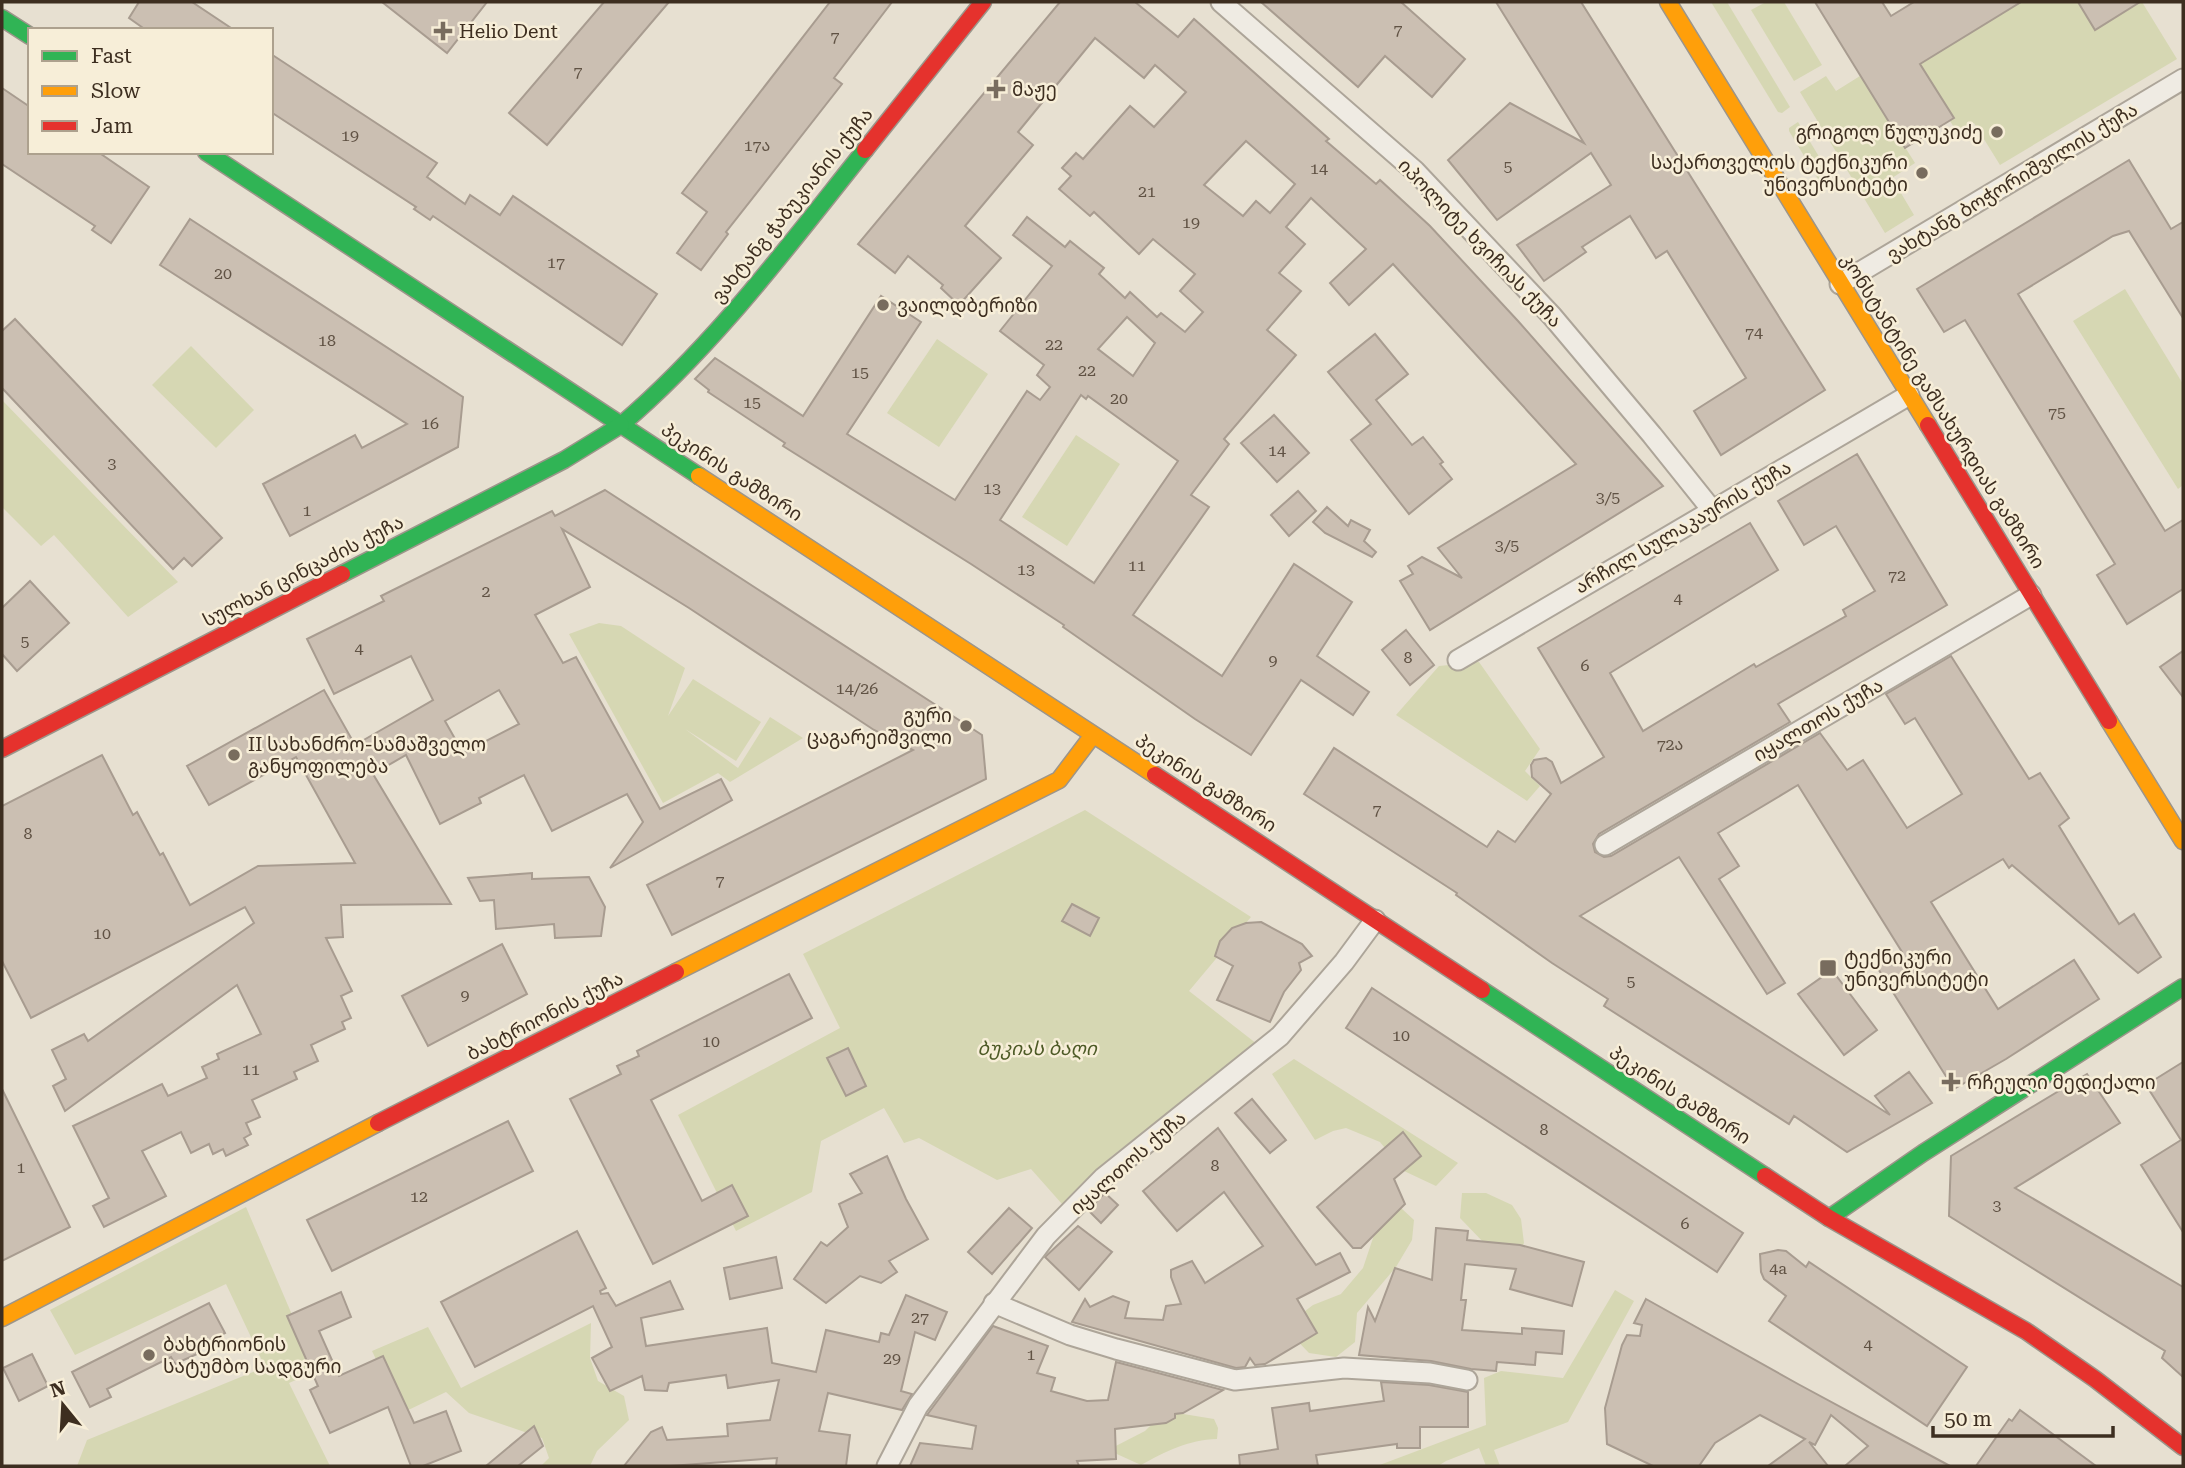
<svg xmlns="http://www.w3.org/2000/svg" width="2185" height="1468" viewBox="0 0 2185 1468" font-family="'Roboto Serif','Noto Sans Georgian',serif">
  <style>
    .green { fill: #d6d7b3 }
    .building { fill: #cbbfb2; stroke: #a89c90; stroke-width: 2; fill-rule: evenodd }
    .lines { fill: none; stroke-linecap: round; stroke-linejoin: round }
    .street-casing { stroke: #ada599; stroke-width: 23 }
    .fast-casing { stroke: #9c958a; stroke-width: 19 }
    .slow-casing { stroke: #9c958a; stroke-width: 19 }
    .jam-casing { stroke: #9c958a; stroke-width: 19 }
    .street { stroke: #efebe3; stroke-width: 19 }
    .fast { stroke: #30b455; stroke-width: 16 }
    .slow { stroke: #ff9f0a; stroke-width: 16 }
    .jam { stroke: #e5322d; stroke-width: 16 }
    .poi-dot { fill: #786c5e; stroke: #f7eed8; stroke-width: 2.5 }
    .labels { text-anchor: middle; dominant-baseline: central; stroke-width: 5; stroke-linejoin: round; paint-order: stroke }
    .number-label { font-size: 16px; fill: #605244 }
    .poi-label { font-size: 19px; fill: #3d2e20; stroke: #f7eed8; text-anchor: start }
    .street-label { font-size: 19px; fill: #3d2e20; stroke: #f7eed8 }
    .park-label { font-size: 19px; font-style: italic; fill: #4d5a26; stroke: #f7eed8 }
  </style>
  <rect width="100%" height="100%" fill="#e7e0d1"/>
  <!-- green -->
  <g class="green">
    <path d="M1711 2H1727L1790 107 1782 113 1778 112Z"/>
    <path d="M1766 2H1784L1822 65 1794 81 1751 10Z"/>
    <path d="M2021 2H2078L2095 29 2142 2 2177 59 2000 165 1974 123 1957 132 1950 121 1954 118 1920 64Z"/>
    <path d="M1826 76 1836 91 1860 76 1915 163 1892 178 1914 215 1885 233 1800 92Z"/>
    <path d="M1798 122 1832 178 1821 184 1789 131V128Z"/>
    <path d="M2125 289 2183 384V485L2178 489 2073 321Z"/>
    <path d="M937 339 988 374 939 447 887 413Z"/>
    <path d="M191 346 254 410 216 448 152 385Z"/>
    <path d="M2 400 178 582 128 617 54 535 41 546 2 507Z"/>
    <path d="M1076 435 1120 464 1067 546 1022 517Z"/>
    <path d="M599 623 621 626 685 668 668 716 693 679 761 722 736 761 685 729 738 768 770 717 803 738 730 782 718 773 663 803 569 634Z"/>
    <path d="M1479 662 1540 749 1525 771 1540 786 1527 801 1396 715 1439 666Z"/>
    <path d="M1085 810 1251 917 1189 991 1257 1044 1112 1156 1062 1204 1031 1169 997 1180 919 1138 904 1143 884 1108 821 1141 812 1192 736 1231 678 1115 840 1028 803 954Z"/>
    <path d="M1294 1059 1458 1163 1436 1186 1404 1171 1380 1142 1346 1128 1333 1131 1315 1140 1272 1074Z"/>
    <path d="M1462 1193H1486L1512 1205 1521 1219 1524 1243 1514 1261 1487 1246 1460 1218Z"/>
    <path d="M246 1207 316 1371 289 1383 330 1466H77L87 1440 265 1367 226 1284 75 1355 50 1310Z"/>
    <path d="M1401 1208 1414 1220 1412 1240 1396 1267 1357 1313 1355 1342 1336 1357 1309 1353 1287 1330 1296 1318 1313 1305 1341 1294 1363 1268 1375 1232Z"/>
    <path d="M1615 1290 1634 1301 1568 1422 1494 1450 1500 1466H1486L1479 1448 1446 1461 1438 1466H1377L1486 1425 1484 1378 1501 1371 1563 1378Z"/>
    <path d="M591 1323 590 1358 598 1381 624 1396 629 1420 597 1451 590 1466H541L549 1458 542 1438 469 1413 446 1392 402 1413 372 1351 428 1327 461 1388Z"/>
    <path d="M1165 1411 1214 1419 1218 1428 1217 1439C1188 1440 1166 1451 1141 1465L1108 1450 1145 1431Z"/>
  </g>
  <!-- building -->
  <g class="building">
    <path d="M139 2H192L234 30H146L129 18Z"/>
    <path d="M382 2H487L447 53Z"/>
    <path d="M604 2H669L547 145 509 113Z"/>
    <path d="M830 2H892L834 78 842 84 726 232 728 234 701 270 677 253 707 212 682 193Z"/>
    <path d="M1060 2H1135L1178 37 1194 19 1329 139 1326 141 1376 184 1380 180 1430 226 1518 321 1663 486 1430 630 1400 581 1413 574 1408 566 1422 557 1462 578 1438 548 1576 464 1393 264 1349 305 1330 283 1366 249 1311 198 1286 227 1305 244 1279 273 1301 291 1267 330 1296 355 1224 439 1229 444 1191 495 1209 507 1133 615 1222 676 1294 564 1352 602 1317 656 1369 692 1353 715 1301 680 1251 755 1195 719 1063 627 1064 625 971 564 783 446 785 443 708 392 709 390 695 379 715 358 803 416 881 296 921 322 847 434 955 500 1027 391 1040 400 1050 387 1037 375 1044 365 1000 331 1052 266 1013 235 1027 217 1065 247 1070 241 1104 268 1099 274 1125 298 1130 292 1157 317 1161 313 1185 332 1203 312 1180 291 1195 274 1153 239 1139 254 1094 212 1090 216 1059 189 1071 176 1062 168 1076 153 1083 159 1130 106 1154 127 1186 92 1155 65 1144 78 1095 38 1018 132 1033 145 965 226 1001 258 959 305 941 288 943 285 908 256 895 273 858 244ZM1246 141 1295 184 1270 213 1256 201 1243 216 1204 185ZM1127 317 1155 343 1133 376 1098 349ZM1081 395 1086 399 1088 396 1178 461 1094 583 1000 520Z"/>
    <path d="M1261 2H1401L1465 59 1432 97 1385 56 1358 87Z"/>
    <path d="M1496 2H1581L1825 390 1721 455 1694 411 1746 378 1667 251 1656 258 1630 216 1582 247 1586 252 1544 281 1517 245 1611 185 1591 153 1497 220 1448 160 1510 103 1584 143Z"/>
    <path d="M1815 2H1882L1891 16 1914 2H2021L1920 64 1954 118 1905 148Z"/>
    <path d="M2078 2H2140L2095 30Z"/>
    <path d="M271 54 437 163 427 177 465 204 470 195 500 215 513 196 657 294 622 345 433 216 430 220 414 209 416 207 271 112Z"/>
    <path d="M2 88 30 107V152H98L149 187 111 243 92 230 95 226 2 164Z"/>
    <path d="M2129 160 2171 229 2183 222V318L2129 231 2113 236 2018 294 2165 531 2183 520V589L2127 624 2097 575 2115 564 1965 320 1944 332 1917 289Z"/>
    <path d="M190 219 463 397 458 447 290 536 263 484 355 435 362 448 407 424 160 265Z"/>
    <path d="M15 319 222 538 192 566 184 558 173 569 2 388V331Z"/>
    <path d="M1375 334 1408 374 1376 400 1412 445 1423 437 1443 462 1440 464 1452 479 1409 514 1351 440 1371 424 1328 372Z"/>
    <path d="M1274 415 1309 453 1277 482 1241 443Z"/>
    <path d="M1857 454 1947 605 1778 704 1790 722 1599 834 1593 844 1595 852 1604 857 1611 856 1820 733 1847 770 1863 760 1907 828 1962 794 1915 718 1905 724 1886 694 1951 656 2029 779 2040 773 2069 818 2059 826 2119 924 2134 914 2161 957 2138 973 2012 865 2009 868 2003 859 1931 902 1998 1009 2074 960 2099 999 2006 1059 1954 1089 1877 967 1902 952 1798 785 1718 833 1739 866 1719 879 1785 983 1767 994 1679 857 1580 916 1890 1115 1875 1096 1909 1072 1932 1103 1847 1152 1794 1116 1789 1124 1604 1006 1608 999 1552 963 1456 895 1457 893 1304 794 1334 748 1487 847 1498 831 1515 842 1551 794 1532 777 1531 765 1534 760 1546 758 1552 762 1561 783 1604 757 1538 648 1750 523 1778 570 1610 673 1643 731 1754 664 1756 667 1846 616 1843 610 1875 591 1836 526 1804 545 1778 501Z"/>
    <path d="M605 490 982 735 986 779 672 935 647 885 913 750 874 730 689 608 562 529 590 587 535 615 563 663 576 657 660 809 721 779 732 800 610 868 643 822 627 794 552 831 524 775 479 798 481 803 440 824 406 755 373 774 451 904 341 905 343 937 326 938 352 991 341 996 351 1018 342 1022 345 1029 311 1045 318 1061 294 1072 297 1079 252 1100 260 1117 246 1123 251 1134 244 1138 248 1145 226 1156 223 1149 213 1154 209 1144 191 1153 181 1132 142 1151 166 1196 104 1227 93 1206 109 1198 73 1126 162 1084 168 1096 207 1078 202 1067 219 1059 217 1054 261 1034 237 985 65 1111 53 1086 66 1079 52 1050 84 1034 88 1041 254 923 245 907 31 1018 2 961V806L102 755 133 815 137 812 160 855 163 853 190 905 258 866 355 863 296 757 209 805 187 766 324 690 355 745 433 700 411 656 334 694 307 639 384 601 381 596 552 511 555 516ZM499 690 519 724 463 753 445 721Z"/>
    <path d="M1298 491 1316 511 1289 536 1271 515Z"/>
    <path d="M1327 507 1348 526 1351 520 1370 530 1364 541 1376 552 1372 557 1325 533 1313 522Z"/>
    <path d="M30 581 69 623 17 671 2 654V608Z"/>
    <path d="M1406 630 1434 665 1410 685 1382 650Z"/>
    <path d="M2183 651V697L2160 667Z"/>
    <path d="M532 873V879L589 877 605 907 601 936 555 938 554 924 496 929 494 900 480 901 468 878Z"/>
    <path d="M1072 904 1099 918 1090 936 1062 921Z"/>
    <path d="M1261 922 1302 944 1312 956 1299 963 1301 970 1284 992 1270 1022 1217 1000 1233 966 1215 956 1220 941 1232 928 1246 923Z"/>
    <path d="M502 944 527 994 428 1046 402 996Z"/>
    <path d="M1832 970 1877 1030 1844 1055 1798 994Z"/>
    <path d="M789 974 812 1018 651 1100 702 1201 732 1185 748 1216 653 1264 570 1099 621 1074 617 1066 639 1056 637 1051Z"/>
    <path d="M1372 988 1743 1233 1717 1272 1346 1028Z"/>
    <path d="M848 1048 866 1086 846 1096 827 1058Z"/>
    <path d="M2183 1062V1232L2141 1165 2181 1140 2146 1085Z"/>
    <path d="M2087 1074 2120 1123 2015 1188 2183 1287V1377L2162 1358 2165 1351 1949 1216 1951 1156Z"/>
    <path d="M2 1089 70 1227 2 1261Z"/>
    <path d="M1252 1099 1286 1140 1270 1153 1235 1113Z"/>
    <path d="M508 1121 533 1171 332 1271 307 1220Z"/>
    <path d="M1218 1128 1316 1265 1340 1253 1350 1272 1297 1299 1317 1333 1265 1364 1255 1365 1250 1358 1245 1367 1236 1368 1072 1322 1085 1299 1090 1307 1113 1296 1129 1302 1125 1318 1163 1320 1166 1306 1181 1304 1171 1277V1270L1192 1261 1205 1283 1263 1246 1224 1192 1177 1231 1143 1191Z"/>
    <path d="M1403 1132 1421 1156 1394 1179 1405 1204 1361 1248H1353L1317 1207Z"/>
    <path d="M887 1156 906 1199 928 1239 889 1261 897 1272 881 1283 860 1276 826 1303 794 1279 821 1242 827 1246 848 1227 839 1204 862 1193 850 1174Z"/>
    <path d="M1105 1193 1118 1205 1101 1223 1088 1210Z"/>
    <path d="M1009 1208 1032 1228 992 1274 968 1252Z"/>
    <path d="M1078 1226 1112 1252 1079 1290 1045 1257Z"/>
    <path d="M1436 1228 1468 1231 1467 1240 1520 1245 1584 1262 1572 1306 1510 1289 1516 1269 1465 1264 1461 1300H1466L1462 1330 1522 1334V1328L1564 1331 1562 1354 1536 1352 1535 1365 1497 1362 1496 1371 1471 1369 1431 1361 1359 1355 1368 1307 1375 1321 1395 1268 1432 1280Z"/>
    <path d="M577 1231 606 1288 600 1291 601 1294 608 1293 616 1306 670 1281 683 1309 641 1318 646 1346 767 1328 772 1363 816 1372 826 1330 879 1342 881 1333 889 1335 906 1295 947 1312 935 1340 915 1332 901 1391 912 1394 902 1410 828 1393 819 1431 850 1435 846 1466H776L777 1458 670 1466H624L651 1432 662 1427 667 1440 728 1436 727 1424 770 1420 779 1380 728 1388 726 1375 669 1383 667 1391 645 1390 642 1376 610 1391 592 1358 612 1347 593 1306 475 1367 441 1302Z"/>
    <path d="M1778 1250 1786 1251 1806 1267 1809 1262 1967 1367 1927 1426 1769 1321 1786 1296 1764 1279 1761 1272 1760 1254Z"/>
    <path d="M776 1257 782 1288 730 1299 724 1268Z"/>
    <path d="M341 1292 351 1317 319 1331 339 1376 383 1356 414 1423 446 1411 461 1451 423 1466H411L388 1407 330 1433 310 1390 318 1386 287 1316Z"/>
    <path d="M1646 1299 1798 1384 1950 1466H1845L1868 1446 1831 1415 1815 1445 1809 1442 1828 1466H1768L1805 1439 1760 1415 1715 1443 1699 1466H1653L1607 1444 1605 1408 1622 1345 1627 1335 1640 1336 1642 1325 1634 1323Z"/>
    <path d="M209 1303 225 1333 194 1348 197 1354 175 1364 171 1357 107 1389 111 1397 90 1407 72 1372Z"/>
    <path d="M993 1326 1048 1346 1037 1373 1055 1378 1051 1391 1087 1401 1108 1400 1116 1362 1223 1390 1183 1413 1175 1414V1418L1166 1423 1115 1429 1116 1459 1077 1461 1079 1466H910L920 1443 972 1449 976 1426 927 1415Z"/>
    <path d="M32 1354 48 1386 19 1401 3 1368Z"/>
    <path d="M1381 1382 1429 1385 1468 1392V1427H1420V1448H1397V1444L1316 1455 1318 1466H1240L1239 1455 1278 1449 1272 1408 1309 1403 1310 1411 1384 1401Z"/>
    <path d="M2020 1410 2096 1466H1976L2009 1419 2012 1421Z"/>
    <path d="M534 1426 543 1446 518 1466H486Z"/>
  </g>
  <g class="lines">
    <!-- street casing -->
    <g class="street-casing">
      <g id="street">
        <path d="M1221 2 1415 171 1552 316 1652 435 1712 510"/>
        <path d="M1840 284 2183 79"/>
        <path d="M1458 660 1909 395"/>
        <path d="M1605 845 2031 595"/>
        <path d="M994 1303 1070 1335 1116 1349 1235 1380 1344 1368 1430 1373 1467 1380"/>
        <path d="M887 1466 918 1406 1046 1236 1103 1178 1280 1036 1344 962 1375 920"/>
      </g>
    </g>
    <!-- fast casing -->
    <g class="fast-casing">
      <g id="fast">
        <path d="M2 18 30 36"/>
        <path d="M206 152 699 476"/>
        <path d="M621 425C714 346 789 245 865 150"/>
        <path d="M342 574 564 460 621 425"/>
        <path d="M1482 990 1765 1176"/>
        <path d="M1829 1218 1923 1153 2183 987"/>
      </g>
    </g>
    <!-- slow casing -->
    <g class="slow-casing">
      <g id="slow">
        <path d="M1668 2 1928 425"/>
        <path d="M699 476 1155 775"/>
        <path d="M2109 721 2183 841"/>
        <path d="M676 972 1059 780 1093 735"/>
        <path d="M2 1318 378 1123"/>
      </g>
    </g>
    <!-- jam casing -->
    <g class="jam-casing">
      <g id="jam">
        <path d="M865 150 983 2"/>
        <path d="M1928 425 2109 721"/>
        <path d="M2 749 342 574"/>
        <path d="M1155 775 1482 990"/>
        <path d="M378 1123 676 972"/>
        <path d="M1765 1176 1829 1218 2026 1331 2095 1379 2183 1447"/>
      </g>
    </g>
    <!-- street -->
    <use href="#street" class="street"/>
    <!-- fast -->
    <use href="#fast" class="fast"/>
    <!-- slow -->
    <use href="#slow" class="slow"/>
    <!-- jam -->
    <use href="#jam" class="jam"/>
  </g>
  <!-- markers -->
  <g class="poi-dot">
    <path d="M439.5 20.5h7v7h7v7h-7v7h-7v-7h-7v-7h7z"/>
    <path d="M992.5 78.5h7v7h7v7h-7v7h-7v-7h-7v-7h7z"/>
    <circle cx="1997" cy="132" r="7"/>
    <circle cx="1922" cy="173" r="7"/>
    <circle cx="883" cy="305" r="7"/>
    <circle cx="966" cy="726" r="7"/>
    <circle cx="234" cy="755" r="7"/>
    <rect x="1819" y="959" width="18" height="18" rx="3.5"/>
    <path d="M1947.5 1071.5h7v7h7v7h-7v7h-7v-7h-7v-7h7z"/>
    <circle cx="149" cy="1355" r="7"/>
  </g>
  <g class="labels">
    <!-- number labels -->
    <g class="number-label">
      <text x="1398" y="29">7</text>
      <text x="835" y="36">7</text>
      <text x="578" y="71">7</text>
      <text x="350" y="135">19</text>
      <text x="757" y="145">17ა</text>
      <text x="1508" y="166">5</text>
      <text x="1319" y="168">14</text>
      <text x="1147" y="191">21</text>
      <text x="1191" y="222">19</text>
      <text x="556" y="262">17</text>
      <text x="223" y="273">20</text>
      <text x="1754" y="332">74</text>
      <text x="327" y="340">18</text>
      <text x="1054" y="344">22</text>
      <text x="1087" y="370">22</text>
      <text x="860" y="372">15</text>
      <text x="1119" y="398">20</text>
      <text x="752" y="402">15</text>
      <text x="2057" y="412">75</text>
      <text x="430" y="423">16</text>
      <text x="1277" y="450">14</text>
      <text x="112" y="463">3</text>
      <text x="992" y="488">13</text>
      <text x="1608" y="497">3/5</text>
      <text x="307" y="510">1</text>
      <text x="1507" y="545">3/5</text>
      <text x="1137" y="565">11</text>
      <text x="1026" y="569">13</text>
      <text x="1897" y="575">72</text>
      <text x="486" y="591">2</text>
      <text x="1678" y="598">4</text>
      <text x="25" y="641">5</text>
      <text x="359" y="648">4</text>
      <text x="1408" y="657">8</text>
      <text x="1273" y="660">9</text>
      <text x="1585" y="665">6</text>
      <text x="857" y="688">14/26</text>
      <text x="1670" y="744">72ა</text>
      <text x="1377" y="809">7</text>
      <text x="28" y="833">8</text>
      <text x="720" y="880">7</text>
      <text x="102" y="933">10</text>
      <text x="1631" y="981">5</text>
      <text x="465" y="995">9</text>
      <text x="1401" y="1035">10</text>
      <text x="711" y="1041">10</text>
      <text x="251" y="1069">11</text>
      <text x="1544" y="1129">8</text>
      <text x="1215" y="1165">8</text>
      <text x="21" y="1167">1</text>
      <text x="419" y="1196">12</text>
      <text x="1997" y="1205">3</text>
      <text x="1685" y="1223">6</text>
      <text x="1778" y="1268">4a</text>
      <text x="920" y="1317">27</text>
      <text x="1868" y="1344">4</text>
      <text x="1031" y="1354">1</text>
      <text x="892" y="1358">29</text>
    </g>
    <!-- poi labels -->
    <g class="poi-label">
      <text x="459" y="31">Helio Dent</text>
      <text x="1012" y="89">მაჟე</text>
      <text x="1983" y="132" text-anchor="end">გრიგოლ წულუკიძე</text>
      <text x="1908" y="162" text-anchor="end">საქართველოს ტექნიკური<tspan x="1908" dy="22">უნივერსიტეტი</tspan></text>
      <text x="897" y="305">ვაილდბერიზი</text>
      <text x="952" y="715" text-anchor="end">გური<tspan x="952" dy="22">ცაგარეიშვილი</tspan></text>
      <text x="248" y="744">II სახანძრო-სამაშველო<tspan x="248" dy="22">განყოფილება</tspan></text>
      <text x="1844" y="957">ტექნიკური<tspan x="1844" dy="22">უნივერსიტეტი</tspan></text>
      <text x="1967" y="1082">რჩეული მედიქალი</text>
      <text x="163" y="1344">ბახტრიონის<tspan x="163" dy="22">სატუმბო სადგური</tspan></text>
    </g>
    <!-- street labels -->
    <g class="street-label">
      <text transform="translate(2012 182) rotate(-31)">ვახტანგ ბოჭორიშვილის ქუჩა</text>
      <text transform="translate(792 205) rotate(-51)">ვახტანგ ჭაბუკიანის ქუჩა</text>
      <text transform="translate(1480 243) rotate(46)">იპოლიტე ხვიჩიას ქუჩა</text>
      <text transform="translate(1943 411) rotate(58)">კონსტანტინე გამსახურდიას გამზირი</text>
      <text transform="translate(732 472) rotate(33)">პეკინის გამზირი</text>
      <text transform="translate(1683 527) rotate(-30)">არჩილ სულაკაურის ქუჩა</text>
      <text transform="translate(303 571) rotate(-27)">სულხან ცინცაძის ქუჩა</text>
      <text transform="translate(1818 720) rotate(-30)">იყალთოს ქუჩა</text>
      <text transform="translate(1206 783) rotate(33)">პეკინის გამზირი</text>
      <text transform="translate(545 1016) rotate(-27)">ბახტრიონის ქუჩა</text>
      <text transform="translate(1680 1095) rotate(33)">პეკინის გამზირი</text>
      <text transform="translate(1128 1163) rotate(-41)">იყალთოს ქუჩა</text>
    </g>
    <!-- park labels -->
    <g class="park-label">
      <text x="1037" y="1048">ბუკიას ბაღი</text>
    </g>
  </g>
  <!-- border -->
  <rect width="2185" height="1468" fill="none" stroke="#3d2e20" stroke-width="7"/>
  <!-- legend -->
  <rect x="28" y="28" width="245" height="126" fill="#f7eed8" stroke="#ada18e" stroke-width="2"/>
  <rect x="42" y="51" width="35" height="10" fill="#30b455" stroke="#ada18e" stroke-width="2"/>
  <text x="91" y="63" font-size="21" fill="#3d2e20">Fast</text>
  <rect x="42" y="86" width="35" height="10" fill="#ff9f0a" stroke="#ada18e" stroke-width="2"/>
  <text x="91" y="98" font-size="21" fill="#3d2e20">Slow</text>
  <rect x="42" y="121" width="35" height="10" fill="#e5322d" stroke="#ada18e" stroke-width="2"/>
  <text x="91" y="133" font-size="21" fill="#3d2e20">Jam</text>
  <!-- north arrow -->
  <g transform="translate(63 1405) rotate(342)" stroke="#f7eed8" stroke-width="5" paint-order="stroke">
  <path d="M0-5L12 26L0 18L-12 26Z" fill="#3d2e20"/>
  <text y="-10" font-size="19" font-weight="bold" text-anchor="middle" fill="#3d2e20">N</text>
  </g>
  <!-- scale -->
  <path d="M1933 1426v10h180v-10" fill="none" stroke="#3d2e20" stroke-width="3.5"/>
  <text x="1944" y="1426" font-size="21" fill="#3d2e20" stroke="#f7eed8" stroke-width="5" paint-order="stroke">50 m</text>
</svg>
